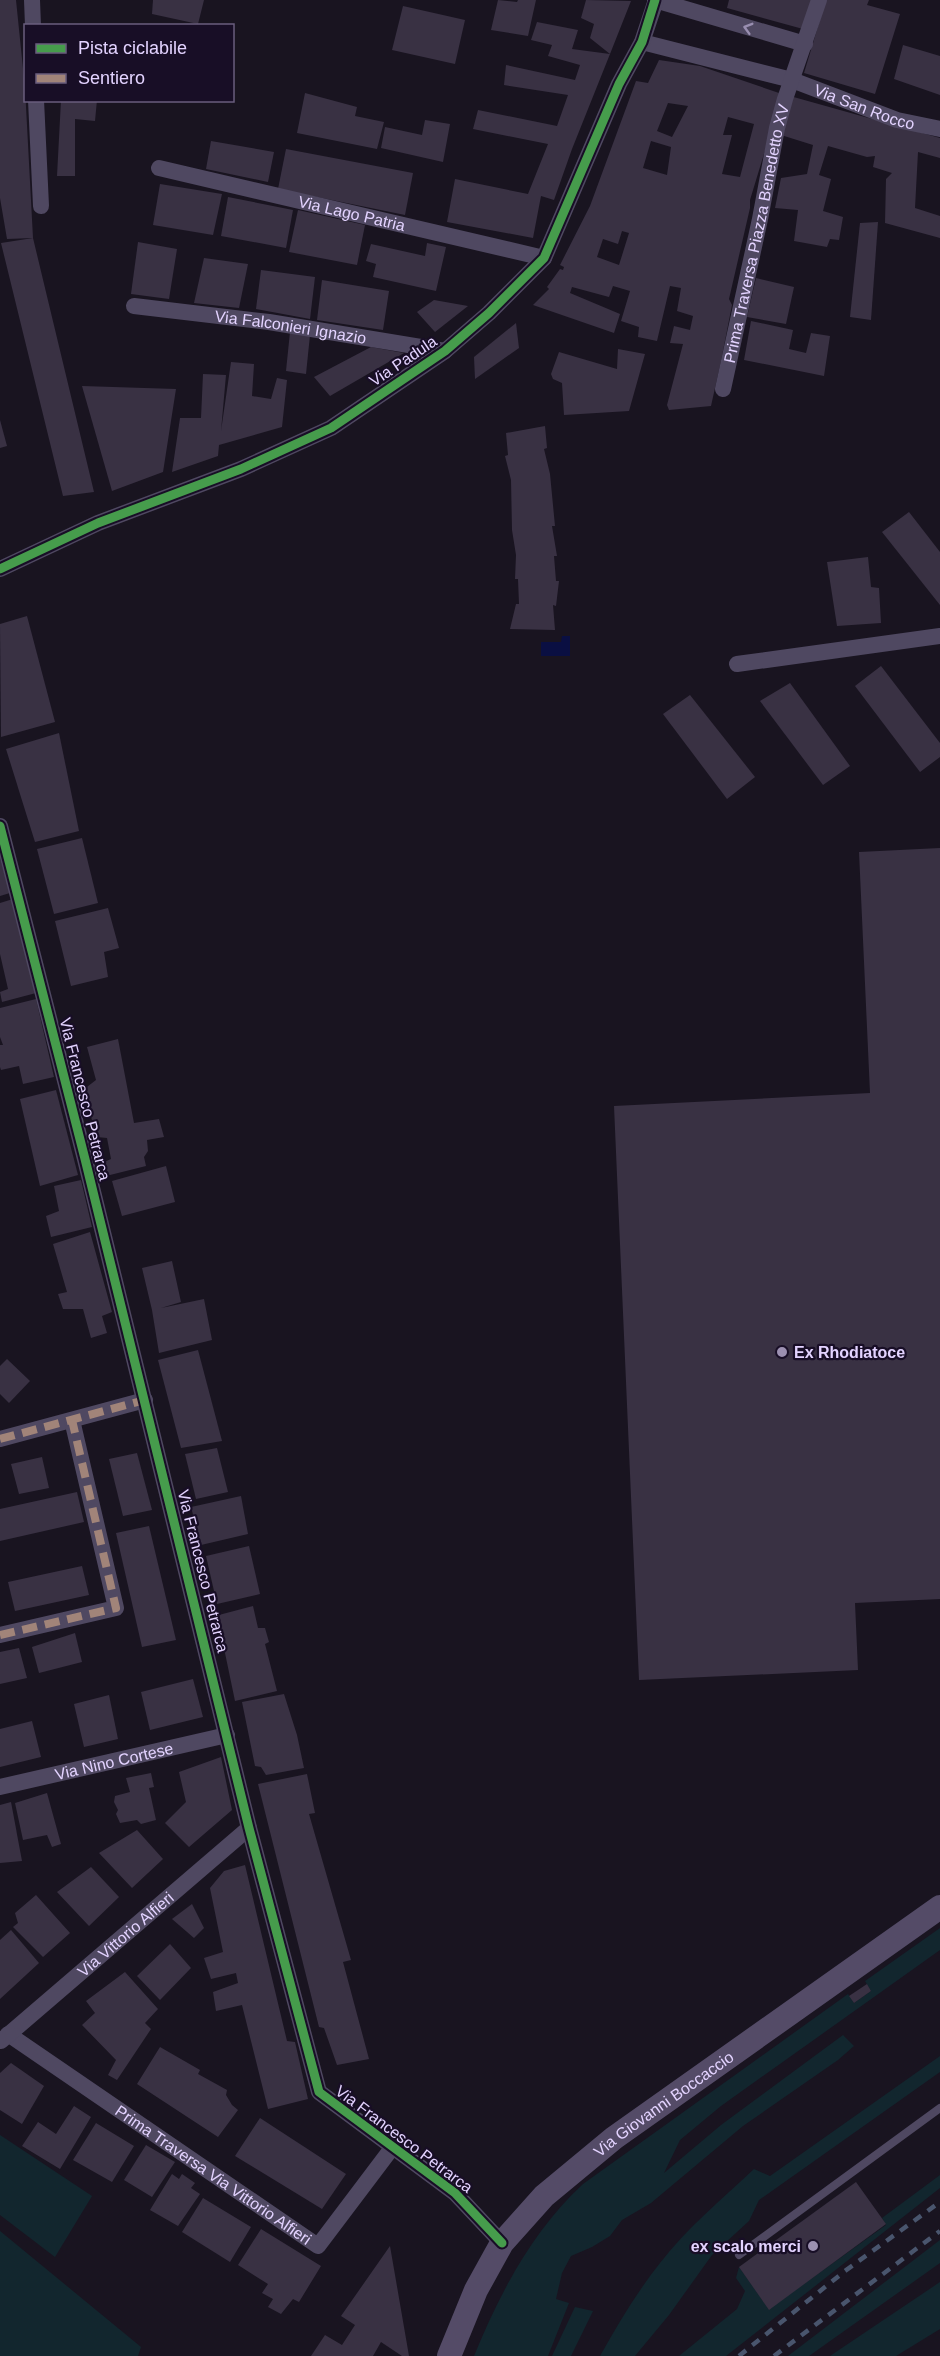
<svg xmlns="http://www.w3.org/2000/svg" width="940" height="2356" viewBox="0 0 940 2356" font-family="Helvetica,sans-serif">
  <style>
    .green { fill: #12262e }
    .water { fill: #0a0f42 }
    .building { fill: #393143; fill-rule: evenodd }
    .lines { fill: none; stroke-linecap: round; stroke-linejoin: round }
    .lane { stroke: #4f4861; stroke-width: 8 }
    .street { stroke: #4f4861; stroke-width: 16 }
    .secondary { stroke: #544b67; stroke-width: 24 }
    .rail { stroke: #49556d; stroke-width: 4.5; stroke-dasharray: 9 8; stroke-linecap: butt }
    .quiet { stroke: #a18479; stroke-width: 8; stroke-dasharray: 15 8; stroke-linecap: butt }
    .cycleway-casing { stroke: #180e26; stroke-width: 13 }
    .cycleway { stroke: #469c4c; stroke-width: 9 }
    .oneway { stroke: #998eb0 }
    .poi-dot { fill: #9c90b1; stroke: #180e26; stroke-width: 2 }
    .labels { text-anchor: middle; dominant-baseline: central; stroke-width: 4.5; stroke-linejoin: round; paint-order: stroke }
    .street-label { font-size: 16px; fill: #e3d3ff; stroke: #180e26 }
    .poi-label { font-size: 16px; font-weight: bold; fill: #e3d3ff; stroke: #180e26; text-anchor: start }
  </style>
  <rect width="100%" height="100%" fill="#191420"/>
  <!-- green -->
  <g class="green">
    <path d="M940 1928V1950L721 2106 680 2140 664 2173 721 2125 843 2035 854 2046 838 2060 743 2126 651 2203 622 2220 610 2236 592 2247 571 2256 562 2273 556 2299 569 2303 548 2356H474C500 2293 532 2231 583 2184L848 1994 854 2003 871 1991 865 1981Z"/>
    <path d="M940 2056V2072L759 2200 749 2221 712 2255 669 2315 635 2356H600C618 2324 637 2292 660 2263 687 2228 722 2199 754 2169L770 2176Z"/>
    <path d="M0 2135 92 2196 55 2257 0 2215Z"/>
    <path d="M940 2175V2188L726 2356H679L737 2309 745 2291 736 2278 739 2267 769 2309 886 2225 882 2218Z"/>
    <path d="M0 2231 141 2347 138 2356H0Z"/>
    <path d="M940 2240V2263L809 2356H788Z"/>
    <path d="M940 2282V2329L896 2356H830Z"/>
    <path d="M575 2307 593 2311 571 2356H552Z"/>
  </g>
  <!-- water -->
  <path class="water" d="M562 636H570V656H541V642H561Z"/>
  <!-- building -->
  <g class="building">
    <path d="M0 0H16L25 88 33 238 94 492 63 496 1 243 33 238 7 239 0 198Z"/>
    <path d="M153 0H204L198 24 152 14Z"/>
    <path d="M498 0 517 2 518 0H536L528 36 491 30Z"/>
    <path d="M586 0 631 1 610 54 590 38 594 24 581 18Z"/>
    <path d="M729 0H812L803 29 727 8Z"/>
    <path d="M826 0H869L867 5 900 14 875 94 804 73Z"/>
    <path d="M403 6 465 20 455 64 392 50Z"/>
    <path d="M537 22 578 30 572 49 610 54 572 149 554 200 541 196 533 238 447 222 455 179 528 194 548 144 473 129 478 110 557 126 568 95 504 85 506 65 575 80 580 65 548 56 552 45 531 40Z"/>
    <path d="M903 45 940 56V95L894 79Z"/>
    <path d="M659 60 700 66 779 93 770 134 750 200V208L729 299 732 305 721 361 711 406 669 410 667 405 683 344 670 343 674 326 690 330 693 316 677 311 681 288 670 286 657 341 638 337 639 327 621 321 630 291 613 286 609 297 572 287 570 293 620 314 614 333 533 305 549 289 547 287 560 269 563 270 564 267 560 265 590 206 636 81 648 83ZM668 103 688 106 672 137 657 131ZM728 117 754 124 740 177 722 174 732 135H723ZM651 141 671 147 667 175 643 168ZM622 231 629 233 619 265 597 257 603 239 618 244Z"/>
    <path d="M305 93 357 107 355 116 384 122 377 149 297 133Z"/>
    <path d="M790 96 940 138V158L918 152 915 208 940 216V238L885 223 886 179 892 173 873 167 875 156 867 157 828 146 819 175 831 179 823 211 843 217 839 240 830 239 827 247 794 241 798 210 775 208 781 178 807 174 813 145 781 135Z"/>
    <path d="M61 100H97L95 121 75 119V176H57Z"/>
    <path d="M425 120 450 124 443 162 381 148 385 127 422 135Z"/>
    <path d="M211 141 274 152 268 182 206 169Z"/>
    <path d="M286 149 413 173 405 215 278 189Z"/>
    <path d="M160 184 222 194 213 235 153 225Z"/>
    <path d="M228 197 293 210 286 248 221 236Z"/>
    <path d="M298 210 365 225 357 265 289 252Z"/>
    <path d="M878 222 871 320 850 317 860 223Z"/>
    <path d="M138 242 177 249 169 299 131 294Z"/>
    <path d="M427 243 446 247 436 291 373 277 376 264 366 261 371 244 425 256Z"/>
    <path d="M204 258 248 264 239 308 194 303Z"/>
    <path d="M261 270 315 277 310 319 256 309Z"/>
    <path d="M756 278 794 287 786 324 747 317Z"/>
    <path d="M322 280 389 291 383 330 317 320Z"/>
    <path d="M434 300 468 306 435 332 417 312Z"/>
    <path d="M751 321 793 330 789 349 806 353 811 333 830 336 824 376 744 360Z"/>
    <path d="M516 323 519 348 475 379 474 357Z"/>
    <path d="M290 332 310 335 306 374 286 371Z"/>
    <path d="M371 347 404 353 330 396 314 377Z"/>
    <path d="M618 349 645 354 629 411 564 415 562 383 553 379 551 374 559 352 617 369Z"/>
    <path d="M231 362 254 364 252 396 271 399 277 378 287 380 282 427 219 445 218 456 172 472 180 418H201L203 374 226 375 221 431Z"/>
    <path d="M82 386 176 389 163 472 112 491Z"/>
    <path d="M0 420 7 446 0 448Z"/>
    <path d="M545 426 547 448 544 449 550 474 555 526H552L557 556H554L556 581H559L556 606 553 605 555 630 510 629 516 604H519L518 579H515L516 555 512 530 511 480 505 456 508 455 506 433Z"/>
    <path d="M909 512 940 552V605L882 532Z"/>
    <path d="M868 557 871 587 879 588 881 623 837 626 827 562Z"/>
    <path d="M27 616 55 722 1 737 0 624Z"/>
    <path d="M881 666 940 743V757L920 772 855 686Z"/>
    <path d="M790 683 850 766 823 785 760 701Z"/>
    <path d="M690 695 755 777 727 799 663 714Z"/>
    <path d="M59 733 79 831 35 842 6 749Z"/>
    <path d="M82 838 98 903 54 914 37 849Z"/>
    <path d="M940 848V1599L855 1603 858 1670 639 1680 614 1106 870 1093 859 852Z"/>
    <path d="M0 858 10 893 0 896Z"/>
    <path d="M13 899 36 993 2 1002 0 992 8 989 0 954V903Z"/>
    <path d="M108 908 119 948 104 952 108 977 71 986 55 921Z"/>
    <path d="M36 999 54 1077 23 1084 19 1066 1 1070 0 1067V1045H3L0 1037V1008Z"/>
    <path d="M118 1039 134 1123 159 1119 164 1137 147 1140 148 1151 144 1157 146 1166 106 1176 102 1163 111 1159 107 1138 97 1137 83 1090 96 1080 87 1047Z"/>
    <path d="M56 1090 78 1175 40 1186 20 1099Z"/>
    <path d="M166 1166 175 1202 122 1216 112 1181Z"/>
    <path d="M81 1180 92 1227 51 1237 46 1216 59 1211 54 1186Z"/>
    <path d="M90 1232 112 1312 102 1316 107 1333 91 1338 83 1309H63L58 1294 67 1292 53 1244Z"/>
    <path d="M172 1261 181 1302 161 1308 204 1299 212 1340 159 1353 152 1310 142 1268Z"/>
    <path d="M198 1350 222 1441 181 1448 158 1360Z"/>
    <path d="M7 1359 30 1381 9 1403 0 1394V1366Z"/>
    <path d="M217 1448 228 1492 196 1499 185 1454Z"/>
    <path d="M137 1453 152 1510 123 1516 109 1459Z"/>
    <path d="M42 1457 49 1488 19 1494 11 1464Z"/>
    <path d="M77 1492 84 1522 0 1541V1509Z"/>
    <path d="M241 1496 248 1534 201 1545 191 1507Z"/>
    <path d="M149 1526 176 1640 142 1647 116 1533Z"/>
    <path d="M249 1546 260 1594 217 1604 206 1556Z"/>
    <path d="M82 1566 89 1595 15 1611 8 1582Z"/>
    <path d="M253 1606 258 1628H265L269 1642 265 1644 277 1691 235 1701 225 1653 215 1616Z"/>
    <path d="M75 1633 82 1662 39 1673 32 1647Z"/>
    <path d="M19 1648 27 1678 0 1684V1652Z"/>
    <path d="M193 1679 203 1717 150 1730 141 1692Z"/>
    <path d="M284 1694 297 1735 304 1768 266 1775 261 1767 255 1766 242 1702Z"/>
    <path d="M109 1695 118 1739 84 1747 74 1704Z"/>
    <path d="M32 1721 41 1757 0 1767V1729Z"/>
    <path d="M221 1757 232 1810 189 1847 165 1823 186 1802 179 1772Z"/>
    <path d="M151 1773 154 1787 149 1788 156 1820 141 1824 137 1820 120 1823 116 1814 118 1810 114 1802 115 1796 130 1792 126 1778Z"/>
    <path d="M307 1774 315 1813 309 1814 351 1960 343 1962 369 2059 337 2065 324 2028 319 2027 258 1784Z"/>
    <path d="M47 1793 61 1844 52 1847 47 1835 23 1840 15 1803Z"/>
    <path d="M11 1802 22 1861 0 1863V1805Z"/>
    <path d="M137 1830 163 1859 132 1888 99 1853Z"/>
    <path d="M245 1865 287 2041 295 2042 308 2099 268 2109 242 2005 216 2011 213 1992 238 1983 236 1973 211 1979 204 1958 223 1952 210 1888 224 1871Z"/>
    <path d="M91 1867 119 1897 89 1926 57 1892Z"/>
    <path d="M36 1895 70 1933 43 1957 13 1927 18 1923 15 1913Z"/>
    <path d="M192 1904 204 1928 194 1938 172 1919Z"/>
    <path d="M11 1930 39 1963 0 1999V1940Z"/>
    <path d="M170 1944 191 1968 160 2000 137 1976Z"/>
    <path d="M125 1972 158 2009 145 2023 151 2029 117 2080 108 2075 116 2060 82 2025 95 2013 86 2001Z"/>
    <path d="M867 1984 871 1991 854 2003 849 1996Z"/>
    <path d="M160 2047 200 2070 198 2074 227 2090 226 2095 232 2105 238 2110 218 2137 137 2084Z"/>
    <path d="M11 2063 44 2086 22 2124 0 2110V2073Z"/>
    <path d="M74 2106 91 2117 60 2169 22 2146 38 2122 56 2134Z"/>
    <path d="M260 2118 346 2174 322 2209 235 2156Z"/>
    <path d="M96 2123 134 2146 112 2182 73 2160Z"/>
    <path d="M146 2145 175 2162 152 2197 124 2180Z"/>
    <path d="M172 2174 179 2179 182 2174 195 2183 191 2188 200 2194 178 2226 150 2210Z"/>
    <path d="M856 2182 886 2224 769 2310 739 2267Z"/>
    <path d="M203 2198 251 2227 230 2262 182 2232Z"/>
    <path d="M261 2229 321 2266 299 2302 293 2299 281 2314 268 2307 273 2299 262 2293 268 2284 238 2265Z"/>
    <path d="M390 2246 409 2356H402L381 2342 373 2356H311L325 2335 342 2345 355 2325 341 2316Z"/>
  </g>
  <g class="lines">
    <!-- lane -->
    <path class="lane" d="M739 2255 940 2108"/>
    <!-- street -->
    <g class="street">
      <path d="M32 0 33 26"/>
      <path d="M655 0 805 44"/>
      <path id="s1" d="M642 42 792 80 897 120 940 129"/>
      <path d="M36 100 41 206"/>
      <path id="s2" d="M159 168 544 258"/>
      <path id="s3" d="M134 306 269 322 445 351"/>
      <path id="s4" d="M723 389 760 219 777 128 785 99 819 0"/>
      <path d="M0 569 98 523 241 469 331 428 445 351 489 313 544 258 619 84 642 42 656 0"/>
      <path d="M737 664 940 636"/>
      <path d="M0 826 85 1159 249 1828 319 2092 455 2193 502 2243"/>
      <path d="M0 1439 145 1400"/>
      <path d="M0 1635 116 1608 72 1420"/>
      <path id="s5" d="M0 1787 227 1735"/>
      <path id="s6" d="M8 2034 318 2246 392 2148"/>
      <path id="s7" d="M1 2041 249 1828"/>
    </g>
    <!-- secondary -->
    <path class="secondary" id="s8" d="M449 2356 476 2290 502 2243 544 2196 614 2138 940 1907"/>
    <!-- rail -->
    <g class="rail">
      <path d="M739 2356 845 2271 940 2202"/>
      <path d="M774 2356 940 2231"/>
    </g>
    <!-- quiet -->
    <g class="quiet">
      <path d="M0 1439 145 1400"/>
      <path d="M0 1635 116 1608 72 1420"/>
    </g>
    <!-- cycleway casing -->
    <g class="cycleway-casing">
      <g id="cycleway">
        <path d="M0 569 98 523 241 469 331 428 445 351 489 313 544 258 619 84 642 42 655 0"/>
        <path d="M0 826 85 1159 249 1828 319 2092 455 2193 502 2243"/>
      </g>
    </g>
    <!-- cycleway -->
    <use href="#cycleway" class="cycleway"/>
  </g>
  <!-- one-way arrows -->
  <defs><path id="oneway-chevron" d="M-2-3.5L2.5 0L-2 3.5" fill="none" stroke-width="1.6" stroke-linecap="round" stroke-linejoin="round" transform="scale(1.5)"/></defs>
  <use class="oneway" href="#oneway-chevron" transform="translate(748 28) rotate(-164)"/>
  <!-- markers -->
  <g class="poi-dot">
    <circle cx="782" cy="1352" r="6"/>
    <circle cx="813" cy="2246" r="6"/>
  </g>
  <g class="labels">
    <!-- street labels -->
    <g class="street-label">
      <text stroke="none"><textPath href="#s1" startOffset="232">Via San Rocco</textPath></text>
      <text stroke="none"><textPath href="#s2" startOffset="198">Via Lago Patria</textPath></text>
      <text stroke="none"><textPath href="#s4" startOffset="159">Prima Traversa Piazza Benedetto XV</textPath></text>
      <text stroke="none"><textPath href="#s3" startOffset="158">Via Falconieri Ignazio</textPath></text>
      <text transform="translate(403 361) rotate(-34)">Via Padula</text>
      <text transform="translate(85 1099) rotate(76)">Via Francesco Petrarca</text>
      <text transform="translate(203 1571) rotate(76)">Via Francesco Petrarca</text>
      <text stroke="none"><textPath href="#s5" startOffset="117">Via Nino Cortese</textPath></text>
      <text stroke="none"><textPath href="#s7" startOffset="164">Via Vittorio Alfieri</textPath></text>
      <text stroke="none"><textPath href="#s8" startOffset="339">Via Giovanni Boccaccio</textPath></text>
      <text transform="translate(404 2139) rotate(37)">Via Francesco Petrarca</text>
      <text stroke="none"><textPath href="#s6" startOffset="249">Prima Traversa Via Vittorio Alfieri</textPath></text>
    </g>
    <!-- poi labels -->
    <g class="poi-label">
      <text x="794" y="1352">Ex Rhodiatoce</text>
      <text x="801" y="2246" text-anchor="end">ex scalo merci</text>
    </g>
  </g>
  <!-- legend -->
  <rect x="24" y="24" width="210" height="78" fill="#180e26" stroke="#695d7d" stroke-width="1.5"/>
  <rect x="36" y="44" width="30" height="9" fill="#469c4c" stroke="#695d7d" stroke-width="1.5"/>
  <text x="78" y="54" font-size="18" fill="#e3d3ff">Pista ciclabile</text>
  <rect x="36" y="74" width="30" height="9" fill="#a18479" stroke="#695d7d" stroke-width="1.5"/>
  <text x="78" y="84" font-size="18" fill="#e3d3ff">Sentiero</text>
</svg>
